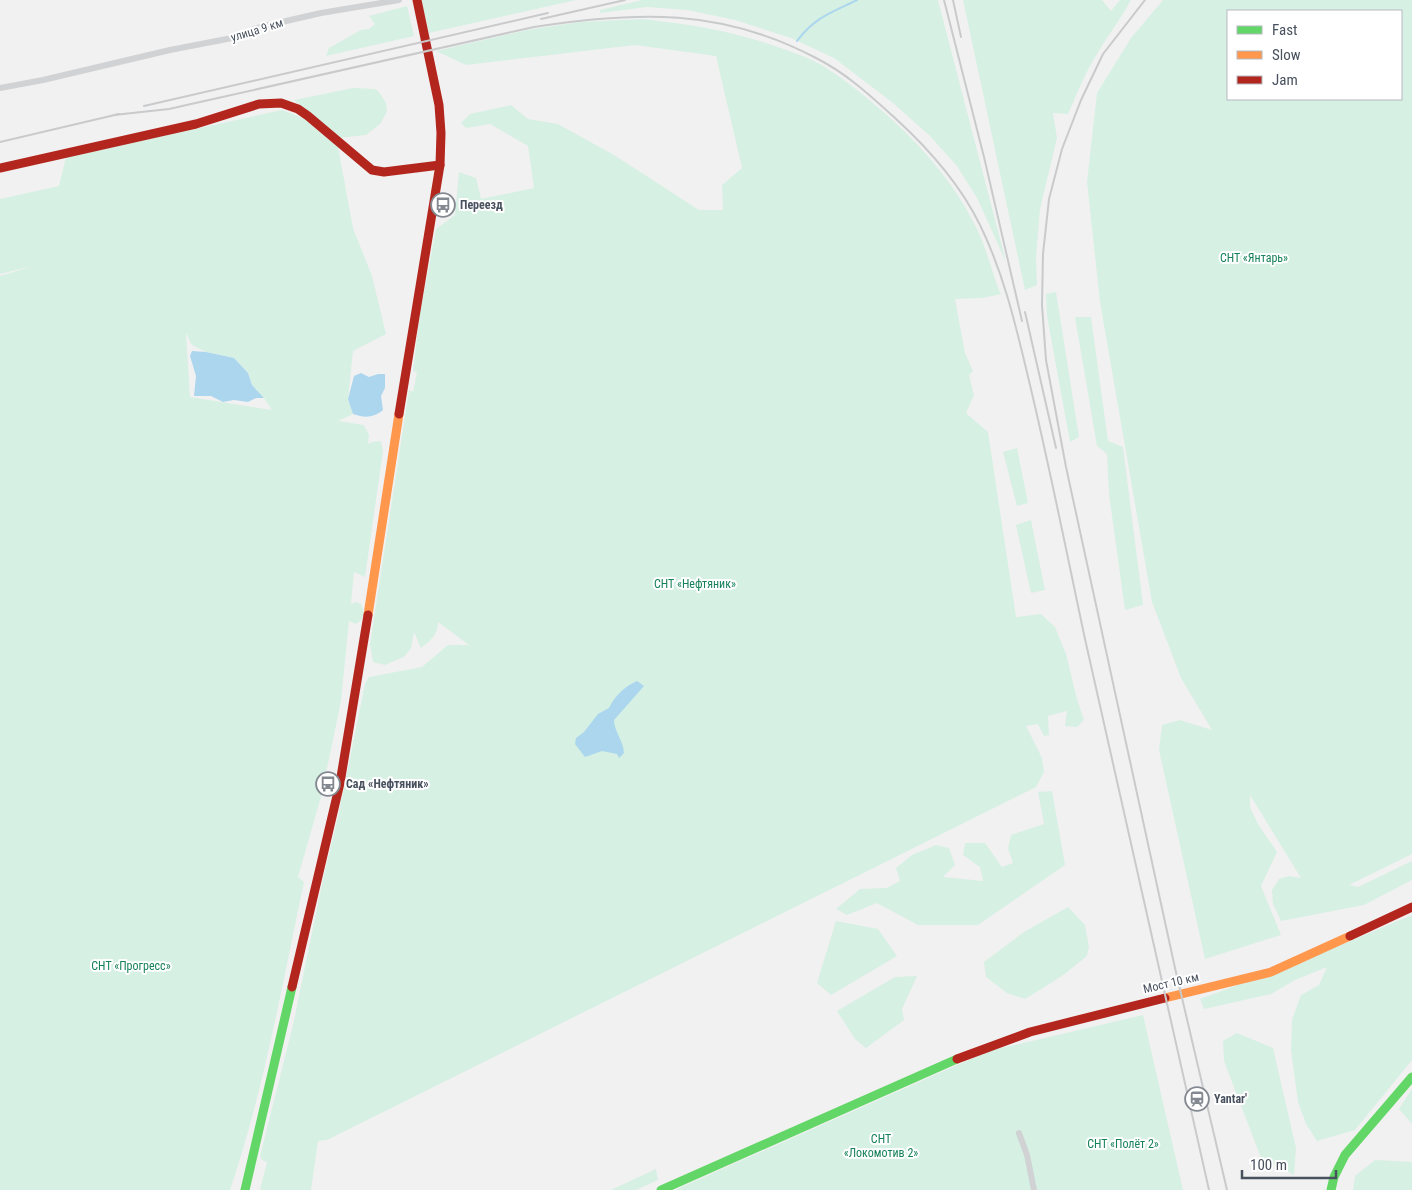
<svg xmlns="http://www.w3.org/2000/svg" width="1412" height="1190" viewBox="0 0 1412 1190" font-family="'Roboto Condensed',sans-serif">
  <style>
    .green { fill: #d6f0e4; fill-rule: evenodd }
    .water { fill: #abd6ee }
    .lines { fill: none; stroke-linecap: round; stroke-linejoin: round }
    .stream { stroke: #abd6ee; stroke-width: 2 }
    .street { stroke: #d0d2d4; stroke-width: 6 }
    .fast { stroke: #63d668; stroke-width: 9 }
    .slow { stroke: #ff974d; stroke-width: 9 }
    .jam { stroke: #b3261e; stroke-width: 9 }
    .rail { stroke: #c9cacc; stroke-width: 2 }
    .labels { text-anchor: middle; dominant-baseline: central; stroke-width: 4; stroke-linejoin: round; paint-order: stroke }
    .street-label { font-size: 12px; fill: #48515e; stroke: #fff }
    .poi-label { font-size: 12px; font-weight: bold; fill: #48515e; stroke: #fff; text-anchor: start }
    .park-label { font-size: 12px; fill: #17815b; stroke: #fff }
  </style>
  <rect width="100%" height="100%" fill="#f2f1f1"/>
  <!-- green -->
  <g class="green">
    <path d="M421 0H576L429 33Z"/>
    <path d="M642 0H938L1006 262 977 198 957 166 930 136 893 103 834 58 791 38 735 20 687 10 647 7 600 13V10Z"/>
    <path d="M963 0H1102L1111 11 1120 0H1131C1121 19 1108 35 1097 54 1085 73 1077 94 1068 114L1053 113 1057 138 1040 209 1036 257 1037 285 1025 290Z"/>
    <path d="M1163 0H1412V854L1349 885 1358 887 1412 861V880L1364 905 1281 921 1273 904 1272 890 1279 879 1289 876 1301 878 1250 795V807L1258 824 1277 852 1261 886 1281 935 1205 959 1159 750 1162 725 1180 720 1212 730 1181 678 1152 602 1100 302 1087 182 1097 93 1131 38ZM1228 11H1401V99H1228Z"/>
    <path d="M407 6 414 36 326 56 329 48 361 30 369 29 375 24 369 16Z"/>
    <path d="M643 19C665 22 688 24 711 29 743 35 775 45 805 57 827 66 844 80 862 94 908 131 951 175 977 229 987 250 992 272 1000 293L1002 294 982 298 955 299 965 353 973 371 969 375 974 395 966 413 988 432 1016 617 1041 614 1055 627 1066 654 1077 699 1084 720 1077 727 1065 726 1067 711 1048 716 1049 735 1044 736 1038 724 1026 726 1042 758 1044 772 1036 787 327 1140 318 1141 311 1190H260L267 1162 262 1160 260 1156 293 1025 323 879 338 817 365 684 369 677 422 667 448 645H469L438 622C438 635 431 640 421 648L414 632 411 648 404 657 385 665 373 662 370 644 409 390 413 392 417 372 413 371 420 314 436 229 455 215 459 172 476 178 481 199 534 188 528 146 490 124 466 128 461 123 470 114 511 105 528 119 558 124 614 155 699 210H723L722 185 742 168 716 56 635 45 466 65 436 51 527 30 580 22Z"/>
    <path d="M353 88 375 89 379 92 386 103 387 111 381 123 366 135 339 138 294 100Z"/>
    <path d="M282 110 303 118 338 147 353 228 372 276 386 334 353 351 348 399 353 414 338 421 364 425 369 435 368 444 372 442 381 441 383 451 365 577 354 572 351 604 356 602 361 604 364 613 361 620 356 624 349 621 341 701 322 793 298 877 304 882C282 985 264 1090 230 1190H0V276L33 266 0 274V199L59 186 66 157ZM186 333 192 345 206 352 234 358 248 373 252 385 264 398 272 410 190 397Z"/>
    <path d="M1056 292 1079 437 1070 442 1047 316 1046 294Z"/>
    <path d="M1075 317H1091L1108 441 1123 447 1143 605 1125 610 1109 494 1107 454 1097 446Z"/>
    <path d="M1017 448 1028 503 1017 506 1003 452Z"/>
    <path d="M1031 520 1045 590 1031 593 1016 525Z"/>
    <path d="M1052 791 1065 865 978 925H918L877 903 847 915 836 909 860 889 887 888 900 881 896 868 912 855 936 845 949 848 955 865 943 877 983 881 980 867 963 855 965 843H985L1002 867 1013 863 1008 848 1011 835 1044 824 1038 792Z"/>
    <path d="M1068 907 1085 925 1089 947 1087 956 1062 976 1025 999 1007 993 986 977 984 962 1024 932Z"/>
    <path d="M1412 915V1060L1355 1130 1317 1141 1306 1124 1298 1102 1291 1050 1292 1020 1301 995 1319 985 1327 967 1295 980 1271 994 1204 1009 1200 999 1308 959Z"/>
    <path d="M836 921 878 929 897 956 831 995 817 983Z"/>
    <path d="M917 976 902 1009 904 1020 866 1048 855 1039 837 1011 895 977Z"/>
    <path d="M1143 1015 1183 1190H675L989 1051Z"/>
    <path d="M1237 1033 1273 1048 1296 1148 1294 1175 1261 1158 1224 1061 1223 1041Z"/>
    <path d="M1412 1089V1124L1399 1109Z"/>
    <path d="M1375 1160 1412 1162V1190H1353L1355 1176Z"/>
    <path d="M656 1169 658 1180 636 1190H611Z"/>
  </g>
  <!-- water -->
  <g class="water">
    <path d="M192 351 206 352 234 358 248 373 252 385 264 398H256L248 402 234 400 223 402 211 396H194L196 376 190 356Z"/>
    <path d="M361 373 369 377 378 374H385V388L381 396 383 410C373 418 365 418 353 414L348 399 354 376Z"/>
    <path d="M637 681 644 686 614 720C614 731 624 742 624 753L619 758 617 754 602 751 585 757 575 744 576 738 584 732 598 714 609 708C614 697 625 686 637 681Z"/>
  </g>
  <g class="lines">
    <!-- stream -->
    <path class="stream" d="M797 41C815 17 831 13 857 0"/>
    <!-- street -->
    <g class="street">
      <path d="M0 88 43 80 170 50 232 38 260 27 321 13 399 0"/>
      <path d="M1019 1133 1027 1155 1034 1190"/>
    </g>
    <!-- fast -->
    <g class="fast">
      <path d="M245 1190 292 987"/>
      <path d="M661 1190 957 1059"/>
      <path d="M1331 1190 1334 1177 1345 1155 1412 1077"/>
    </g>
    <!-- slow -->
    <g class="slow">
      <path d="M368 615 399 414"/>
      <path d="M1165 998 1271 972 1350 936"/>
    </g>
    <!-- jam -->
    <g class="jam">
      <path d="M0 168 196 124 259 104 281 103 298 109 308 116 372 170 384 172 440 165"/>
      <path d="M399 414 440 165 441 133 439 105 417 0"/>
      <path d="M1350 936 1412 907"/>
      <path d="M292 987 340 783 368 615"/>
      <path d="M957 1059 1030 1032 1165 998"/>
    </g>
    <!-- rail -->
    <g class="rail">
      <path d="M944 0 984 157 1022 321"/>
      <path d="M953 0 961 37"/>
      <path d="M1145 0 1103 54 1081 100 1062 149 1049 199 1043 254 1042 305 1046 360 1066 467 1175 968 1227 1190"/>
      <path d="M541 19 625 0"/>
      <path d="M144 106 548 13"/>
      <path d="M114 115 169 109 200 102 534 27C636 11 722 8 816 58 846 73 871 96 895 118 929 149 960 184 980 225 1005 276 1017 331 1030 385 1050 469 1067 554 1085 639 1126 823 1167 1007 1209 1190"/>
      <path d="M0 142 119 114"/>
      <path d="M1025 312 1056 448"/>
    </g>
  </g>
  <!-- icons -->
  <defs>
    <g id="bus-ring" transform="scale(1.25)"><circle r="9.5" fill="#fff" stroke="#848991" stroke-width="1.5"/><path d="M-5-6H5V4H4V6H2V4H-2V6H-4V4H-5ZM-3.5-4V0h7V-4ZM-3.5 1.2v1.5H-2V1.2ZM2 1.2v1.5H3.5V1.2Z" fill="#848991"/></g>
    <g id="station-ring" transform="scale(1.25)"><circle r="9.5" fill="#fff" stroke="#848991" stroke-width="1.5"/><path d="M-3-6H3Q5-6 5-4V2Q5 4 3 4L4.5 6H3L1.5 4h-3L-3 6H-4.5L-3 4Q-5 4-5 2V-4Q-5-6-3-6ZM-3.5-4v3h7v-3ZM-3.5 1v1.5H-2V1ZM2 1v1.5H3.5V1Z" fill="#848991"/></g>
  </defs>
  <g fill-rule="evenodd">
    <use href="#bus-ring" x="443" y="205"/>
    <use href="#bus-ring" x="328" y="784"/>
    <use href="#station-ring" x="1197" y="1099"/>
  </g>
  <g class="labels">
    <!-- street labels -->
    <g class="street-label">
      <text transform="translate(257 30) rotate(-17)">улица 9 км</text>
      <text transform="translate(1171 983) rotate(-13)">Мост 10 км</text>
    </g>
    <!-- poi labels -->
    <g class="poi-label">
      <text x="460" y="205">Переезд</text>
      <text x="346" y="784">Сад «Нефтяник»</text>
      <text x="1214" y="1099">Yantar'</text>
    </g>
    <!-- park labels -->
    <g class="park-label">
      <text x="1254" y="258">СНТ «Янтарь»</text>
      <text x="695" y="584">СНТ «Нефтяник»</text>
      <text x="131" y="966">СНТ «Прогресс»</text>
      <text x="881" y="1139">СНТ<tspan x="881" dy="14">«Локомотив 2»</tspan></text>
      <text x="1123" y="1144">СНТ «Полёт 2»</text>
    </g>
  </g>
  <!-- legend -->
  <rect x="1227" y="10" width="175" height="90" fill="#ffffff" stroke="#b6b9bf"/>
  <rect x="1237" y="26" width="25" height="8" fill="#63d668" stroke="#b6b9bf"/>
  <text x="1272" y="35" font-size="15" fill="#48515e">Fast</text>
  <rect x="1237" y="51" width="25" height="8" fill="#ff974d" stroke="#b6b9bf"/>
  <text x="1272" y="60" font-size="15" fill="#48515e">Slow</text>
  <rect x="1237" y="76" width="25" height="8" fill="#b3261e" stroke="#b6b9bf"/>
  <text x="1272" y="85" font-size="15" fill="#48515e">Jam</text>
  <!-- scale -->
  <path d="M1242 1170v8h94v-8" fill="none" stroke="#48515e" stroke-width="2.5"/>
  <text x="1250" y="1170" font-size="15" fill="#48515e" stroke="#ffffff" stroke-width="4" paint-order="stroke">100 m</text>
</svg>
